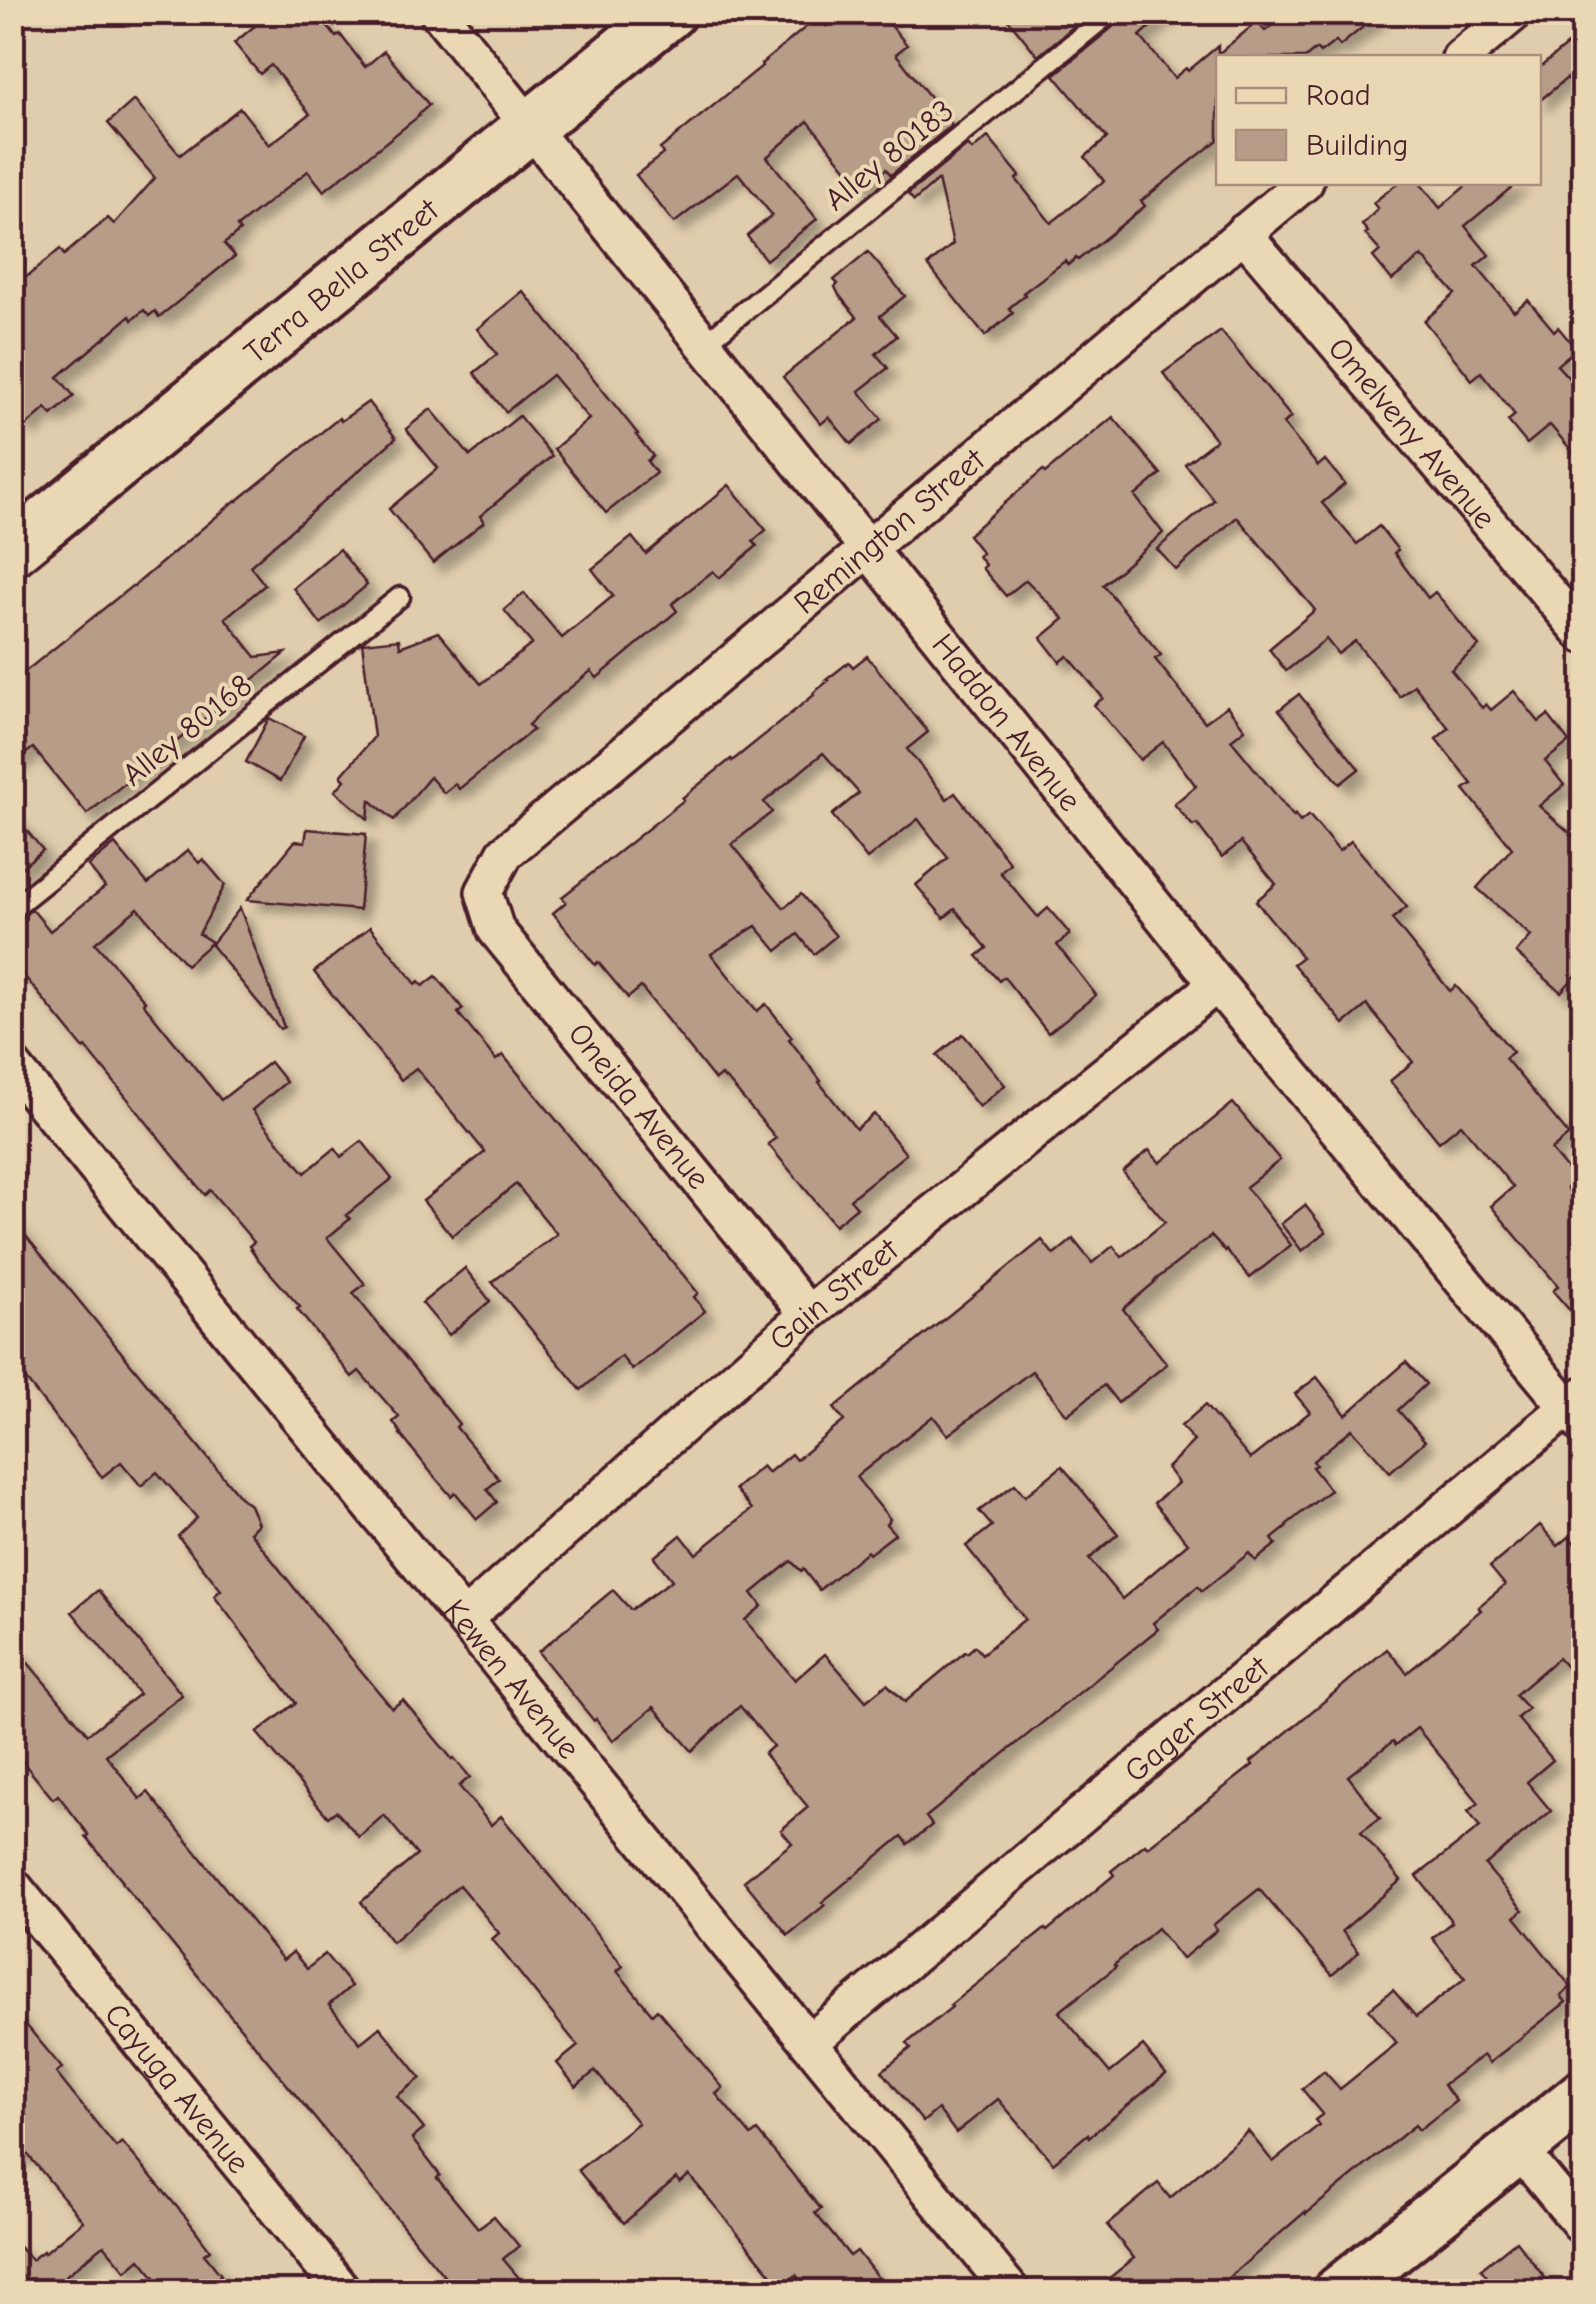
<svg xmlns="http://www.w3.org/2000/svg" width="1596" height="2304" viewBox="0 0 1596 2304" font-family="'Comic Neue',sans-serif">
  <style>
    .building { fill: #b79c88; stroke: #4a1f2b; stroke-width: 2.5; filter: url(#shadow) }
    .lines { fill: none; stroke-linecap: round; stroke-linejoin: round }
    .lane-casing { stroke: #4a1f2b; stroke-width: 25 }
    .street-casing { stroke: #4a1f2b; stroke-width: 42 }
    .secondary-casing { stroke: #4a1f2b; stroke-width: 58 }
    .lane { stroke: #ead8b5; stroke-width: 18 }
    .street { stroke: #ead8b5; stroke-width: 35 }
    .secondary { stroke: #ead8b5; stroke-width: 50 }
    .labels { text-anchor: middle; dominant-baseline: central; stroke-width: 8; stroke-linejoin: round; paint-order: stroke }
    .street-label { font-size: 32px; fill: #4a1f2b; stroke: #ead8b5 }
  </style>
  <defs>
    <filter id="shadow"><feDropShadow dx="9" dy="9" stdDeviation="5" flood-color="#0004"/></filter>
  </defs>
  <rect width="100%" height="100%" fill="#e0cdad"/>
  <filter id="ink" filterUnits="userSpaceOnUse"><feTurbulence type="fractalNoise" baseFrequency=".01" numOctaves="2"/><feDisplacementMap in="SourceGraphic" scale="20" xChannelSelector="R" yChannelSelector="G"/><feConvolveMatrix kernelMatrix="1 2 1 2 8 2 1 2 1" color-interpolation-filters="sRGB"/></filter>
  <g filter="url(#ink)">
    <!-- building -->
    <g class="building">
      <path d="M248 12H316L336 37 340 34 365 67 384 51 429 105 418 115 419 116 324 191 308 171 237 227 240 231 224 244 235 256 159 317 155 311 149 316 144 310 132 320 130 316 58 377 74 396 52 415 46 408 26 426 12 410V289L60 249 64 255 108 218 114 224 155 178 108 123 134 100 180 155 240 108 269 145 310 114 271 65 260 74 234 43 257 24Z"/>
      <path d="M842 12H880L907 45 896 54 952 125 891 175 886 169 862 188 808 121 767 157 817 219 766 260 747 236 772 215 738 173 674 223 636 175 663 154 660 149 762 66 761 64 818 17 826 26Z"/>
      <path d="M1002 12H1091L1038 56Z"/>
      <path d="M1123 12H1167L1140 36 1174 78 1186 68 1188 71 1218 46V54L1257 22 1265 31 1287 13 1295 24 1308 12H1381L1340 46 1336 41 1320 53 1316 49 1305 58H1218V140L1141 201 1145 206 1078 260 1076 258 1068 265 1065 261 1023 293 1025 295 1009 308 1013 313 985 336 928 265 953 244 938 180 914 201 908 194 968 145 972 150 988 137 1020 176 1016 179 1051 223 1104 181 1085 157 1107 138 1054 75 1119 22Z"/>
      <path d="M1584 31V97L1567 78 1538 102V69Z"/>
      <path d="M1399 182H1419L1440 208 1470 182H1518L1465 226 1489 255 1476 266 1514 311 1528 300 1554 331 1558 327 1576 349 1557 365 1584 395V465L1550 425 1527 444 1508 421 1515 415 1481 372 1472 380 1424 321 1455 294 1422 256 1392 280 1373 257 1380 251 1365 234 1368 232 1362 225 1378 209 1373 203Z"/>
      <path d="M868 252 905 296 880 316 897 336 876 354 888 368 859 391 882 419 851 444 829 417 821 424 783 377 857 317 839 295 835 287 838 284 834 280Z"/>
      <path d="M523 291 638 434 636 435 653 456 647 461 656 473 606 513 554 449 589 419 552 375 506 412 474 373 497 354 477 329Z"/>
      <path d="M1221 331 1291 417 1283 424 1318 466 1325 460 1345 484 1322 503 1357 544 1379 526 1398 550 1394 553 1428 598 1435 592 1479 646 1451 670 1482 708 1486 704 1491 710 1514 691 1539 722 1548 715 1569 742 1545 761 1564 785 1539 806 1584 845V966L1561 992 1516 953 1531 936 1477 888 1512 848 1464 789 1472 784 1436 739 1449 728 1414 685 1400 697 1355 641 1338 654 1326 639 1286 671 1269 649 1315 610 1237 517 1176 570 1157 549 1214 500 1185 464 1216 440 1163 373Z"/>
      <path d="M368 402 396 438 250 566 265 585 225 618 256 657 286 653 87 814 33 748 12 764V682L132 586H134L236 500 237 501 339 418 341 421Z"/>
      <path d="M431 409 470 456 519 416 552 456 480 516 484 522 433 563 389 509 438 468 406 429Z"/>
      <path d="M1113 417 1161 474 1135 496 1163 533 1103 585 1161 655 1155 659 1205 722 1227 706 1245 729 1231 740 1294 817 1295 815 1300 822 1309 815 1339 851 1351 841 1407 907 1392 919 1450 991 1456 986 1513 1052 1505 1058 1569 1135 1551 1150 1576 1180 1567 1188 1584 1208V1327L1553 1291 1558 1286 1491 1206 1513 1187 1461 1124 1439 1142 1390 1081 1413 1062 1367 1005 1344 1024 1293 964 1302 957 1256 901 1276 884 1241 842 1222 857 1197 824 1193 826 1174 804 1196 786 1163 742 1140 760 1094 705 1103 698 1068 656 1060 662 1041 638 1064 619 1026 580 1006 596 982 568 985 565 978 556 982 553 968 535 1043 470 1045 473Z"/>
      <path d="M729 485 766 530 753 541 757 546 719 578 713 571 672 604 677 611 597 678 591 671 550 704 528 725 533 730 459 789 455 784 444 793 430 777 394 820 370 800 368 819 335 791 345 780 341 776 374 737 362 643 399 639 400 647 438 632 481 684 532 644 504 610 524 593 562 638 613 596 592 569 632 537 646 554Z"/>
      <path d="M339 549 367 585 321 624 293 588Z"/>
      <path d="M867 656 928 732 907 749 947 799 955 793 1010 863 1000 872 1038 917 1048 908 1070 934 1057 945 1096 995 1048 1033 1004 977 999 981 977 956 987 948 955 909 944 918 916 885 948 858 918 819 867 859 832 815 859 793 823 753 764 802 772 812 732 844 784 908 801 894 836 936 814 954 798 934 777 951 756 926 711 954 757 1011 766 1004 792 1037 789 1039 821 1081 819 1082 856 1129 874 1114 906 1154 850 1199 857 1207 835 1225 768 1144 776 1138 731 1084 721 1075 715 1080 641 987 628 998 598 962 595 965 553 913 566 902 562 897 684 800 682 798 731 759 732 761 814 695 813 693 828 681 826 680 849 662 853 667Z"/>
      <path d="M1299 694 1359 769 1340 784 1279 710Z"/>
      <path d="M269 718 304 736 280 781 246 762Z"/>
      <path d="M12 813 43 850 12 875Z"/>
      <path d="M307 829 366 834 359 910 247 900 295 841 305 842Z"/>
      <path d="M115 844 148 884 188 850 199 863 203 859 225 885 199 934 212 942 186 965 138 908 95 943 145 1001 143 1003 221 1100 270 1062 286 1082 252 1110 305 1173 335 1148 341 1157 362 1141 392 1179 346 1215 350 1219 327 1238 365 1284 353 1293 459 1424 456 1427 499 1479 487 1489 497 1502 477 1519 455 1492 451 1496 433 1475 400 1434 401 1433 393 1422 399 1417 359 1371 352 1377 297 1309 300 1307 257 1258 249 1246 254 1242 210 1190 205 1195 86 1047 84 1049 12 961V921L20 919 32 909 50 931 105 887 88 866Z"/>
      <path d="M240 908 284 1027 280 1029 211 945Z"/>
      <path d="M370 927 416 984 419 981 423 986 436 976 463 1009 458 1013 496 1060 503 1055 698 1293 694 1297 705 1311 632 1370 621 1356 581 1390 492 1282 557 1234 516 1184 452 1236 423 1201 485 1152 416 1068 401 1080 314 972Z"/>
      <path d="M963 1034 1005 1085 979 1107 937 1055Z"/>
      <path d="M1233 1103 1280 1160 1246 1187 1291 1245 1250 1278 1226 1250 1225 1251 1211 1236 1154 1281 1155 1282 1123 1309 1167 1364 1118 1403 1104 1385 1067 1415 1032 1371 948 1435 933 1416 856 1477 890 1519 886 1524 895 1534 869 1554 867 1551 819 1590 803 1569 801 1571 791 1561 752 1593 762 1606 745 1620 795 1680 825 1654 866 1701 887 1684 905 1702 965 1652 967 1653 975 1646 982 1654 1025 1619 966 1546 992 1526 979 1511 1015 1484 1025 1496 1062 1466 1118 1534 1089 1559 1122 1599 1188 1543 1154 1503 1178 1483 1167 1468 1194 1441 1181 1426 1205 1405 1250 1459 1310 1412 1295 1394 1317 1377 1346 1415 1406 1362 1426 1384 1398 1410 1425 1441 1390 1472 1352 1429 1313 1461 1316 1465 1312 1467 1330 1490 1286 1525 1287 1527 1272 1539 1276 1544 1255 1561 1249 1553 1202 1591 1198 1586 1153 1623 1158 1629 926 1817 932 1825 908 1844 902 1836 822 1902 825 1905 788 1935 744 1881 792 1843 781 1830 808 1807 764 1754 773 1746 740 1706 692 1751 654 1707 613 1741 596 1719 594 1721 538 1652 613 1590 631 1610 672 1580 654 1557 681 1535 696 1554 752 1509 735 1489 762 1466 768 1473 791 1454 796 1460 844 1421 834 1408 1042 1240 1054 1255 1073 1239 1092 1263 1113 1246 1122 1257 1165 1222 1123 1172 1149 1150 1160 1163Z"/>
      <path d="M1305 1205 1326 1232 1302 1251 1281 1224Z"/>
      <path d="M12 1219 240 1497 250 1505 258 1524 250 1532 330 1633 392 1708 403 1700 452 1759 454 1758 470 1777 459 1786 491 1825 501 1816 623 1966 617 1971 652 2014 657 2009 723 2088 716 2094 751 2136 757 2131 821 2209 815 2213 850 2256 857 2251 889 2292H810L796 2275 782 2287 689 2175 680 2183 676 2178 624 2223 599 2194 598 2195 578 2170 638 2123 595 2071 576 2087 557 2063 578 2046 492 1939 499 1933 459 1885 392 1942 361 1902 417 1855 384 1815 359 1837 336 1811 328 1817 257 1733 296 1703 214 1596 221 1590 178 1536 197 1518 157 1472 141 1486 121 1462 102 1477 12 1362Z"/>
      <path d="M465 1268 490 1301 449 1335 422 1303Z"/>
      <path d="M1540 1525 1558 1546 1569 1537 1584 1554V1574L1569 1586 1584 1604V1688L1558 1658 1515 1695 1528 1709 1517 1718 1553 1760 1527 1782 1551 1811 1485 1865 1523 1910 1515 1917 1571 1987 1561 1996 1566 2002 1489 2063 1483 2055 1443 2085 1456 2101 1419 2130 1415 2125 1306 2214 1305 2212 1212 2292H1092L1134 2258 1107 2225 1158 2183 1170 2198 1248 2131 1273 2162 1319 2125 1315 2120 1323 2114 1302 2089 1324 2071 1340 2089 1397 2043 1369 2009 1393 1990 1416 2017 1465 1978 1432 1938 1452 1922 1417 1876 1480 1827 1468 1811 1479 1803 1417 1728 1396 1745 1393 1741 1348 1776 1380 1818 1361 1832 1401 1880 1342 1931 1359 1952 1332 1975 1259 1889 1213 1925 1217 1930 1182 1959 1157 1928 1114 1965 1116 1967 1059 2012 1110 2073 1143 2046 1166 2074 1089 2137 1088 2134 1053 2163 998 2099 956 2133 938 2109 923 2122 882 2071 911 2048 907 2043 952 2007 950 2005 1045 1929 1047 1931 1114 1875 1111 1871 1145 1844 1148 1847 1253 1765 1251 1762 1387 1649 1407 1673 1481 1610 1478 1607 1505 1585 1490 1567Z"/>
      <path d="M98 1590 182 1695 106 1755 140 1799 148 1792 282 1959 283 1960 293 1952 307 1969 325 1954 351 1986 329 2005 360 2043 380 2027 421 2078 397 2096 424 2129 412 2139 440 2175 437 2178 478 2228 494 2216 519 2246 503 2259 531 2292H457L122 1883 123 1882 86 1837 89 1835 58 1795 53 1799 12 1749V1644L88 1734 139 1694 72 1612Z"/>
      <path d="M12 2008 62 2068 56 2073 80 2103 116 2147 122 2142 188 2220 210 2250 204 2254 221 2275 215 2279 226 2292H167L140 2259 126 2271 104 2245 63 2278 75 2292H12V2239L31 2260 43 2251 44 2253 83 2221 24 2150 12 2160Z"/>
      <path d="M1516 2241 1556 2292H1499L1481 2269Z"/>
    </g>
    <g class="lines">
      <!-- lane casing -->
      <g class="lane-casing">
        <g id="lane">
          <path d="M704 344 1111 12"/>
          <path d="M12 909 400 597"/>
        </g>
      </g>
      <!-- street casing -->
      <g class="street-casing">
        <g id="street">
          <path id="s1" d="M438 12 1217 984 1584 1427"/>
          <path d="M1460 58 1515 12"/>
          <path id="s2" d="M1243 233 1584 635"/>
          <path id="s3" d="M12 1065 1012 2292"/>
          <path id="s4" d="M808 1314 496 930 484 892 505 853 1305 182"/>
          <path id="s5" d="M464 1619 808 1314 1217 984"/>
          <path id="s6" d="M12 1885 344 2292"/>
          <path id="s7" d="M809 2043 1583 1395"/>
          <path d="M1518 2148 1584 2228"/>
        </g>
      </g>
      <!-- secondary casing -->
      <g class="secondary-casing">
        <g id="secondary">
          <path id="s8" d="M12 550 670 12"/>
          <path d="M1339 2292 1584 2095"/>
        </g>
      </g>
      <!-- lane -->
      <use href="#lane" class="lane"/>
      <!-- street -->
      <use href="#street" class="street"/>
      <!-- secondary -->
      <use href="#secondary" class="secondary"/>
    </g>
  </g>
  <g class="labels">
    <!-- street labels -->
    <g class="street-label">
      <text transform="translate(889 155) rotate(-39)">Alley 80183</text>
      <text stroke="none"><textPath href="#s8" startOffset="425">Terra Bella Street</textPath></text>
      <text stroke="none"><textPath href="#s2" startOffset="262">Omelveny Avenue</textPath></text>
      <text stroke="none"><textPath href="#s4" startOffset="1080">Remington Street</textPath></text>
      <text stroke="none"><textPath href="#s1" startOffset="910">Haddon Avenue</textPath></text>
      <text transform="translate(187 730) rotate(-39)">Alley 80168</text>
      <text transform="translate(639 1106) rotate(51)">Oneida Avenue</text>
      <text stroke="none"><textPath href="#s5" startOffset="492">Gain Street</textPath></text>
      <text stroke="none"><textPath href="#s3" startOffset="792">Kewen Avenue</textPath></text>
      <text stroke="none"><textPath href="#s7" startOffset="505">Gager Street</textPath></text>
      <text stroke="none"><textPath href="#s6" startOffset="262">Cayuga Avenue</textPath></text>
    </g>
  </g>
  <!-- margin -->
  <rect width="1596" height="2304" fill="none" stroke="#ead8b5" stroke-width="50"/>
  <rect x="25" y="25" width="1546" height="2254" fill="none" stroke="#4a1f2b" stroke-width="4" filter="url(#ink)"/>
  <!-- legend -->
  <rect x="1216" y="55" width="325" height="130" fill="#ead8b5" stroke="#aa8e7e" stroke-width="2.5"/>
  <rect x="1236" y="88" width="50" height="15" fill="#ead8b5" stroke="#aa8e7e" stroke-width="2.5"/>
  <text x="1306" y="105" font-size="30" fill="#4a1f2b">Road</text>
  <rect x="1236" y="130" width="50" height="30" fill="#b79c88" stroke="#aa8e7e" stroke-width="2.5"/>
  <text x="1306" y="155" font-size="30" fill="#4a1f2b">Building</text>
</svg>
